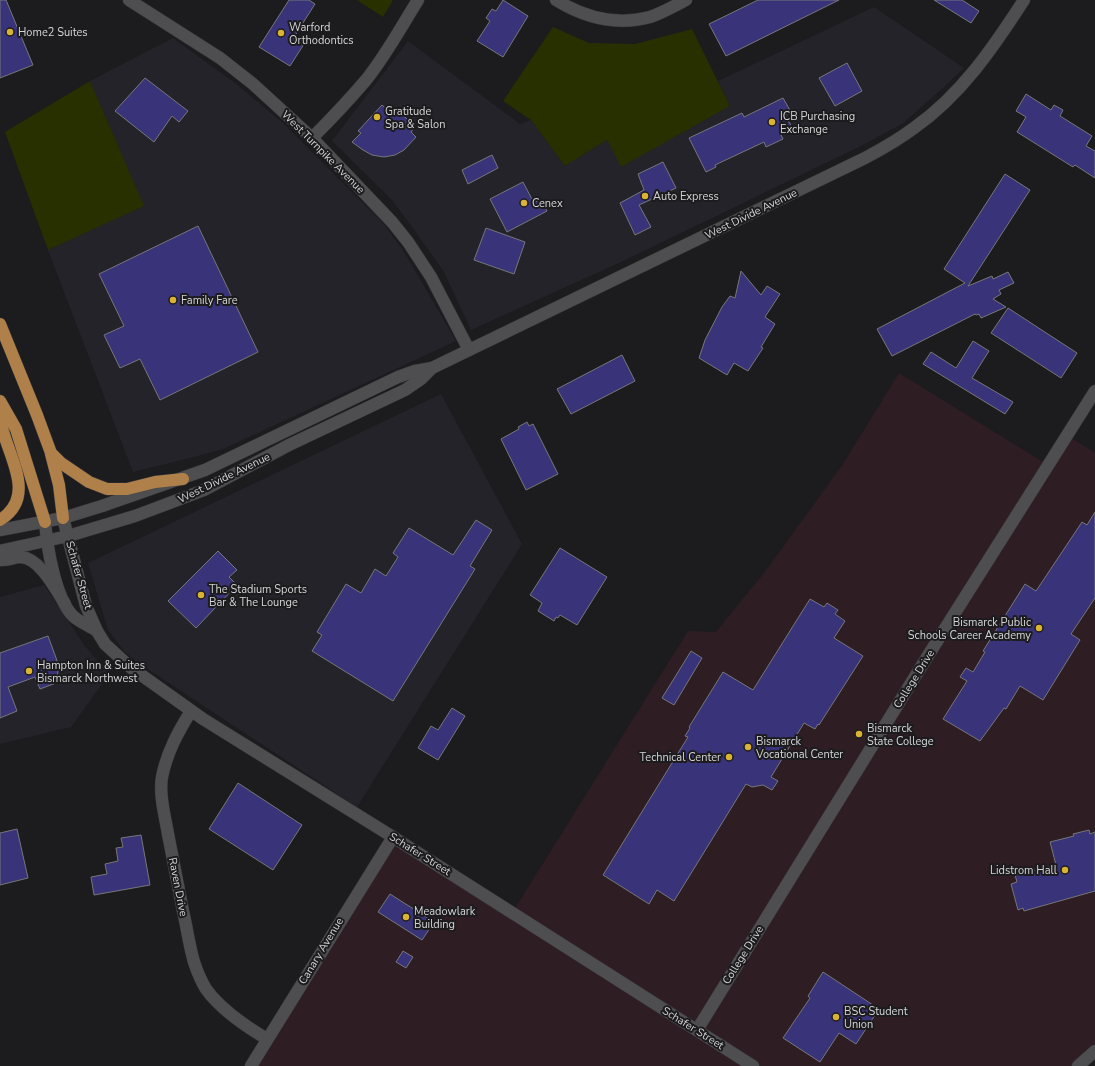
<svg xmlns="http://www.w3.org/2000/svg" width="1095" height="1066" viewBox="0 0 1095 1066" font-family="'Nunito Sans',sans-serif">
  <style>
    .built { fill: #25232a }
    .education { fill: #2e1d23 }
    .green { fill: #283000 }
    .building { fill: #39337a; stroke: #767779 }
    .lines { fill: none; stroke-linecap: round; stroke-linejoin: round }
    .minor-casing { stroke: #383739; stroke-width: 13 }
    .tertiary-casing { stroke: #383739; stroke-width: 13 }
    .secondary-casing { stroke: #383739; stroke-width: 13 }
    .motorway-casing { stroke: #383739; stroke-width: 13 }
    .minor { stroke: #4e4d4f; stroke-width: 12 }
    .tertiary { stroke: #4e4d4f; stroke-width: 12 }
    .secondary { stroke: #4e4d4f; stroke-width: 12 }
    .motorway { stroke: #b0804b; stroke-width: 12 }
    .poi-dot { fill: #dab333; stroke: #1c1b1d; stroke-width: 1.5 }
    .labels { text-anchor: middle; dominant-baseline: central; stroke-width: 4; stroke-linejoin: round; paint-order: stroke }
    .poi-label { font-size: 11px; fill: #d4d3d5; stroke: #1c1b1d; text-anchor: start }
    .street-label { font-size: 11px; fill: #d4d3d5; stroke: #1c1b1d }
  </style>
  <rect width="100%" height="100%" fill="#1c1b1d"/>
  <!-- built -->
  <g class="built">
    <path d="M874 7 964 68 944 87 902 124 859 147 621 262 471 330 444 272 415 231 392 200 332 141 408 41 520 124 531 120 565 166 607 140 622 166 730 106 718 81Z"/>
    <path d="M173 38 235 83 283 123 383 223 403 250 456 341 223 449 194 457 133 472 48 250 143 206 90 81Z"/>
    <path d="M441 394 522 544 357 807 137 662 125 652 108 630 88 563Z"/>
    <path d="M44 585 84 645 109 674 71 727 0 744V597Z"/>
  </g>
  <!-- education -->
  <path class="education" d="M899 373 1048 465 1067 435 1095 453V1051L1078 1066H251L393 837 512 913 688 631 716 632 767 569 843 464Z"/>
  <!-- green -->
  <g class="green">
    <path d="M357 0H393L383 17Z"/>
    <path d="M553 27 589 43 635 44 692 29 730 106 621 167 607 140 565 166 531 120 503 101Z"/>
    <path d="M90 81 144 206 48 250 5 132Z"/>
  </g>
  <!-- building -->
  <g class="building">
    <path d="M0 0H6L33 65 0 78Z"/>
    <path d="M289 0H309L315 4 294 37 304 44 290 66 259 47Z"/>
    <path d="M503 0 528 16 503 57 477 41 490 21 486 18 492 9 496 11Z"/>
    <path d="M758 0H839L726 56 709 24Z"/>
    <path d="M934 0H962L979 11 971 23Z"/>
    <path d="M847 63 862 91 835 106 819 78Z"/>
    <path d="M145 78 188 111 179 122 172 116 154 142 115 111Z"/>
    <path d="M1026 94 1051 110 1054 105 1063 110 1060 116 1092 136 1086 146 1095 151V178L1075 165 1073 167 1017 132 1026 117 1016 111Z"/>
    <path d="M783 98 791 112 785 115 793 129 781 135 783 139 766 147 764 142 715 165 716 167 706 172 689 138 742 113 744 117Z"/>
    <path d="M382 105 391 113 396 108 415 127 411 132 416 137 404 150 395 155 384 157 372 155 363 150 352 142 361 133 358 131Z"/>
    <path d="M492 155 498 168 468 184 462 170Z"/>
    <path d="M663 162 676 188 639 205 651 227 635 235 620 203 644 190 638 174Z"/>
    <path d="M1005 174 1030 190 968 286 992 276 993 279 1008 272 1014 283 999 290 1001 294 993 299 1006 307 981 318 979 314 976 315 975 314 892 356 877 329 965 283 944 269Z"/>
    <path d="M523 182 534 203 540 199 547 211 507 232 490 199Z"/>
    <path d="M198 226 258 352 160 400 140 359 120 368 104 335 124 326 99 274Z"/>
    <path d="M486 228 525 242 514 274 474 260Z"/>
    <path d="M741 271 761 295 767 286 780 294 765 317 775 324 761 347 763 348 748 371 734 363 727 375 699 358 705 340 722 307 730 296 735 298Z"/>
    <path d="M1008 308 1077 353 1061 378 991 333Z"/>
    <path d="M973 341 989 351 972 378 1013 402 1005 414 923 364 931 352 956 368Z"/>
    <path d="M622 355 635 381 571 414 557 389Z"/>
    <path d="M527 422 529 426 533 424 558 474 526 490 501 439 519 429 518 427Z"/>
    <path d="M1095 512V598L1071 634 1080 640 1043 700 1020 686 1006 709 1004 708 980 741 943 719 967 681 960 677 966 668 973 672 985 652 983 651 1025 584 1036 591 1082 522 1087 525Z"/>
    <path d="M476 520 492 530 470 566 475 569 393 701 312 651 322 635 317 632 346 584 361 593 375 569 386 576 398 557 393 553 409 528 453 555Z"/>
    <path d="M560 548 607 577 577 625 560 615 558 618 556 617 554 621 538 611 542 603 530 595Z"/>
    <path d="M218 551 237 570 229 577 237 585 196 628 168 601Z"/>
    <path d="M810 599 824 607 827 603 838 610 835 614 845 621 834 638 863 656 819 725 818 724 815 729 804 723 771 777 778 781 772 790 763 785 752 787 746 784 674 901 657 890 649 904 603 875 688 737 685 736 690 728 689 727 723 672 753 690Z"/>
    <path d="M48 636 59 666 56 683 40 689 35 677 8 687 17 711 0 718V653Z"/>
    <path d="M691 651 702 658 674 705 662 698Z"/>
    <path d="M452 708 465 716 438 760 418 748 431 726 438 730Z"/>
    <path d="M238 783 302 825 273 870 209 829Z"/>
    <path d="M17 829 28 878 0 885V833Z"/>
    <path d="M1089 830 1090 834 1095 832V891L1024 911 1023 908 1018 910 1011 884 1017 882 1015 875 1056 865 1050 842 1074 836 1073 834Z"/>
    <path d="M141 835 150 885 94 895 91 877 107 874 105 864 118 861 116 848 123 847 121 838Z"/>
    <path d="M390 894 434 922 422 940 378 912Z"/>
    <path d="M403 951 413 957 406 968 396 962Z"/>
    <path d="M823 972 879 1009 856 1044 839 1033 820 1062 783 1038 810 998 808 996Z"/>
  </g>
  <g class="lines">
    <!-- minor casing -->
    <g class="minor-casing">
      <g id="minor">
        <path d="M556 0C585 18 616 26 650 17 662 13 674 6 686 0"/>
        <path d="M312 138C331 119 349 100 366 80 386 55 401 27 418 0"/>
        <path d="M191 711C178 732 167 752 162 777 159 795 165 816 168 834 173 860 178 885 183 911 187 928 189 945 194 962 197 971 201 981 206 989 221 1010 245 1026 267 1039"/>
        <path d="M697 1030 929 654 1095 391"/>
        <path d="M251 1066 393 837"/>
      </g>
    </g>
    <!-- tertiary casing -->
    <g class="tertiary-casing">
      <g id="tertiary">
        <path d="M129 0 220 58 253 84 312 138 392 222 408 242 431 277 469 350"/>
        <path d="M45 522C47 546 55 598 73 616 79 622 90 626 97 631"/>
        <path d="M68 536 135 516 204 490 289 445 405 390 421 379 432 368"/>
        <path d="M753 1066 393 837 203 719 130 667 105 644 97 631 86 606 63 518 102 506 205 470 398 377 415 371 432 368 865 158C882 149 898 140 914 128 961 95 993 48 1024 0"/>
        <path d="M1078 1066 1095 1051"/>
      </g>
    </g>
    <!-- secondary casing -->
    <g class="secondary-casing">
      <g id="secondary">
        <path d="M0 530 63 518"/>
        <path d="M0 551 68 536"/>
        <path d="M0 560C7 561 14 557 21 557 40 558 56 590 65 604"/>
      </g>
    </g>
    <!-- motorway casing -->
    <g class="motorway-casing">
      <g id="motorway">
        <path d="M0 324 37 415 51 453 61 463 89 482 107 489H127L155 482 183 479"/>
        <path d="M0 401 16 429 45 522"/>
        <path d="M51 454 59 485 63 518"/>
        <path d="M0 520C37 497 9 458 2 427 1 420 1 412 1 405"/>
      </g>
    </g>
    <!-- minor -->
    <use href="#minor" class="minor"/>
    <!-- tertiary -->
    <use href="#tertiary" class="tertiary"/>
    <!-- secondary -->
    <use href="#secondary" class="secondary"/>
    <!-- motorway -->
    <use href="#motorway" class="motorway"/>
  </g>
  <!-- markers -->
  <g class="poi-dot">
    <circle cx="10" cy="32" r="4"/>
    <circle cx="281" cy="33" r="4"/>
    <circle cx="377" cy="117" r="4"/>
    <circle cx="772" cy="122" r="4"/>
    <circle cx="645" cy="196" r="4"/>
    <circle cx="524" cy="203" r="4"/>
    <circle cx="173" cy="300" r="4"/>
    <circle cx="201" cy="595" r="4"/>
    <circle cx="1039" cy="628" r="4"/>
    <circle cx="29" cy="671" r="4"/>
    <circle cx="859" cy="734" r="4"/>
    <circle cx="748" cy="747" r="4"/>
    <circle cx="729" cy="757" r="4"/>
    <circle cx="1065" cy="870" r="4"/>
    <circle cx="406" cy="917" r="4"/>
    <circle cx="836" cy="1017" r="4"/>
  </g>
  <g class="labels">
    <!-- poi labels -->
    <g class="poi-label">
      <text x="289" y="27">Warford<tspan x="289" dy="13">Orthodontics</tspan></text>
      <text x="18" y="32">Home2 Suites</text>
      <text x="385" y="111">Gratitude<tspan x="385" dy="13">Spa &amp; Salon</tspan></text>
      <text x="780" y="116">ICB Purchasing<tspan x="780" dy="13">Exchange</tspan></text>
      <text x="653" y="196">Auto Express</text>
      <text x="532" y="203">Cenex</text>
      <text x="181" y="300">Family Fare</text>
      <text x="209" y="589">The Stadium Sports<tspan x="209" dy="13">Bar &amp; The Lounge</tspan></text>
      <text x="1031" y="622" text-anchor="end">Bismarck Public<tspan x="1031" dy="13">Schools Career Academy</tspan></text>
      <text x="37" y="665">Hampton Inn &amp; Suites<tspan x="37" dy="13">Bismarck Northwest</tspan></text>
      <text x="867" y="728">Bismarck<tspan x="867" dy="13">State College</tspan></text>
      <text x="756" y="741">Bismarck<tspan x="756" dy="13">Vocational Center</tspan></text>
      <text x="721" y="757" text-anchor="end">Technical Center</text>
      <text x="1057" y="870" text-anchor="end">Lidstrom Hall</text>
      <text x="414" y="911">Meadowlark<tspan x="414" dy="13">Building</tspan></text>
      <text x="844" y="1011">BSC Student<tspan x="844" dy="13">Union</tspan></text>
    </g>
    <!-- street labels -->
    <g class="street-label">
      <text transform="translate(323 152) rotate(45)">West Turnpike Avenue</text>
      <text transform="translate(751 214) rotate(-26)">West Divide Avenue</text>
      <text transform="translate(224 478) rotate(-26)">West Divide Avenue</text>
      <text transform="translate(79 575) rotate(74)">Schafer Street</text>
      <text transform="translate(914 679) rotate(-58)">College Drive</text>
      <text transform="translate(420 854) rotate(32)">Schafer Street</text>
      <text transform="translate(178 887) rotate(79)">Raven Drive</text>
      <text transform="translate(321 951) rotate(-59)">Canary Avenue</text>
      <text transform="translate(743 955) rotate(-58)">College Drive</text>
      <text transform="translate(693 1028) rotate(32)">Schafer Street</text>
    </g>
  </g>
</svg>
